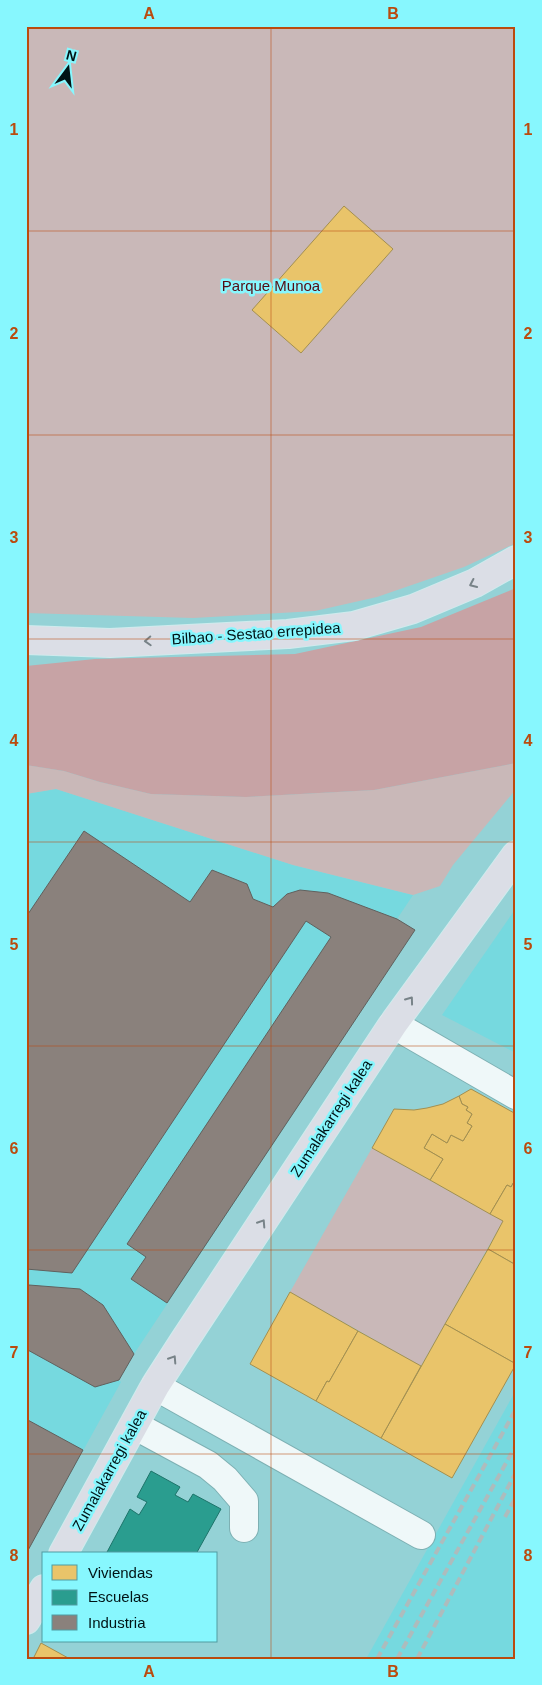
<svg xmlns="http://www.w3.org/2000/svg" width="542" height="1685" viewBox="0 0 542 1685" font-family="Arial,sans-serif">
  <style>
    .built { fill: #76d9df }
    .green { fill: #c9b8b8 }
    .forest { fill: #c7a3a5 }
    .homes { fill: #e9c46a; stroke: #a38f50 }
    .schools { fill: #2a9d8f; stroke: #1d746a }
    .industry { fill: #8a817c; stroke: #61605d }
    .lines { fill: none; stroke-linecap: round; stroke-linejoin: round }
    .minor-casing { stroke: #7db0b3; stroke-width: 30 }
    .major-casing { stroke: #cfebed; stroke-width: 30 }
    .minor { stroke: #eff8f9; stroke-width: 28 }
    .major { stroke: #dbdee6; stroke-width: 28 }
    .rail { stroke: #adbcbd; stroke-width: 4; stroke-dasharray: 8 4; stroke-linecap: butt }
    .oneway { stroke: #788388 }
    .grid { fill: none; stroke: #ba4b0e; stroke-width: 1; stroke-opacity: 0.55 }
    .labels { text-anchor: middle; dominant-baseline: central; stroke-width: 5; stroke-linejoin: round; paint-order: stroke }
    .park-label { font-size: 15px; fill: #550c14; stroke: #87f7fe }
    .street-label { font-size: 15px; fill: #001315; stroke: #87f7fe }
    .neatline { fill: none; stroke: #ba4b0e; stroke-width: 2 }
    .grid-label { font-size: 16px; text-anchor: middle; font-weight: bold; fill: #ba4b0e }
  </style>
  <rect width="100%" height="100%" fill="#94d2d6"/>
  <!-- built -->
  <g class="built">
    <path d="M56 789 293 865 413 895 397 919 415 930 134 1354 119 1380 121 1382 26 1554V794Z"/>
    <path d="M516 908V1053L442 1015Z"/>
    <path d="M516 1390V1659H366Z"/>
  </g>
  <!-- green -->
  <g class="green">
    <path d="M26 26H516V543L464 567 377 597 315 611 193 618 26 613Z"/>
    <path d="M516 763V789L453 865 440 886 413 895 293 865 56 789 26 794V765L64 771 100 782 151 794 246 797 374 790Z"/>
    <path d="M372 1148 503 1221 421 1366 290 1292Z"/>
  </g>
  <!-- forest -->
  <path class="forest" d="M516 588V763L374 790 246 797 151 794 100 782 64 771 26 765V666L95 659 295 654 421 627Z"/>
  <!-- homes -->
  <g class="homes">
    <path d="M344 206 393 249 301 353 252 310Z"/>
    <path d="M471 1089 516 1114V1178L511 1187 507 1185 490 1214 430 1180 443 1159 424 1148 432 1134 447 1143 451 1135 463 1141 472 1126 467 1123 472 1114 466 1110 468 1107 462 1104 459 1096Z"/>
    <path d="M459 1096 462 1104 468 1107 466 1110 472 1114 467 1123 472 1126 463 1141 451 1135 447 1143 432 1134 424 1148 443 1159 430 1180 372 1148 394 1109 414 1110 427 1108 443 1104Z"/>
    <path d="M516 1178V1265L488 1249 503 1221 490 1214 507 1185 511 1187Z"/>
    <path d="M488 1249 516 1265V1364L445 1324Z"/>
    <path d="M290 1292 358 1331 329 1382 327 1381 316 1401 250 1364Z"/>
    <path d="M445 1324 516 1364 452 1478 381 1438Z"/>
    <path d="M358 1331 421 1366 381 1438 316 1401 327 1381 329 1382Z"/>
    <path d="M41 1643 70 1659H33Z"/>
  </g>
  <!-- schools -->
  <path class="schools" d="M151 1471 180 1487 175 1495 188 1502 193 1494 221 1509 196 1554H106L130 1509 139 1515 147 1502 137 1497Z"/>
  <!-- industry -->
  <g class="industry">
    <path d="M84 831 190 902 212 870 247 884 253 899 273 907 287 894 300 890 328 893 397 919 415 930 167 1303 131 1279 146 1257 127 1244 331 937 306 921 72 1273 26 1269V917Z"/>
    <path d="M29 1285 80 1289 103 1305 134 1354 119 1380 95 1387 26 1349V1289Z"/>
    <path d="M26 1419 83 1450 26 1554Z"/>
  </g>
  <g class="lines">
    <!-- minor casing -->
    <g class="minor-casing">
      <g id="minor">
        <path d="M393 1024 516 1095"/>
        <path d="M155 1386 421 1535"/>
        <path d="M134 1425 208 1465 225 1479 244 1501V1528"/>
      </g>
    </g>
    <!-- major casing -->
    <g class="major-casing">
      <g id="major">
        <path d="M26 640 110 643 288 634 354 626 413 609 475 583 516 560"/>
        <path d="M63 1554 155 1386 184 1341 393 1024 516 855"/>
        <path d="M26 1620 44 1589"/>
      </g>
    </g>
    <!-- minor -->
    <use href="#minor" class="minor"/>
    <!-- major -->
    <use href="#major" class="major"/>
    <!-- rail -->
    <g class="rail">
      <path d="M505 1517 516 1497"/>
      <path d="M377 1659 516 1409"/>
      <path d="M397 1659 516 1445"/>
      <path d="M417 1659 516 1472"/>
    </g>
  </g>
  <!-- one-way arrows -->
  <defs><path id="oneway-chevron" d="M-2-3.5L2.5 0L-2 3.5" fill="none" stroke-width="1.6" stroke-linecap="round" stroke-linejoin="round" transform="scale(1.25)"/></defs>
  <g class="oneway">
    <use href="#oneway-chevron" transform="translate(473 584) rotate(155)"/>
    <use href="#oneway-chevron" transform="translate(148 641) rotate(177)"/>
    <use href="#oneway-chevron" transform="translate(410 1000) rotate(-54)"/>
    <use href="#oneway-chevron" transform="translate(262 1223) rotate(-57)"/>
    <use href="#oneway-chevron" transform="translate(173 1359) rotate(-57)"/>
  </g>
  <!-- grid -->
  <path class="grid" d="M271 26V1659M26 231H516M26 435H516M26 639H516M26 842H516M26 1046H516M26 1250H516M26 1454H516"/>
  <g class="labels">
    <!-- park labels -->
    <g class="park-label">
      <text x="271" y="285">Parque Munoa</text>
    </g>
    <!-- street labels -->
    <g class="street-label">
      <text transform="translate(256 633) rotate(-4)">Bilbao - Sestao errepidea</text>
      <text transform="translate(331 1118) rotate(-57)">Zumalakarregi kalea</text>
      <text transform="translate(109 1470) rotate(-61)">Zumalakarregi kalea</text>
    </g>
  </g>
  <!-- border -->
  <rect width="542" height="1685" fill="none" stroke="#87f7fe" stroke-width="55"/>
  <!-- legend -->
  <rect x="42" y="1552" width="175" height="90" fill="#87f7fe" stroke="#519ca1"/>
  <rect x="52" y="1565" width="25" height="15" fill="#e9c46a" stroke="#519ca1"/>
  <text x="88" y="1578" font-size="15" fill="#001315">Viviendas</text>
  <rect x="52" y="1590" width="25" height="15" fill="#2a9d8f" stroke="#519ca1"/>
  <text x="88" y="1602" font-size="15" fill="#001315">Escuelas</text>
  <rect x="52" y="1615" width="25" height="15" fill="#8a817c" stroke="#519ca1"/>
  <text x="88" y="1628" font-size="15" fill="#001315">Industria</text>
  <!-- north arrow -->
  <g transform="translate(68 68) rotate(15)" stroke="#87f7fe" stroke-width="4" paint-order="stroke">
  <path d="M0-4L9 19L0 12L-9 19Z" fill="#001315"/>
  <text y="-8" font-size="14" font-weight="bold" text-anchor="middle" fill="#001315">N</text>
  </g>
  <rect x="28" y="28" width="486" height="1630" class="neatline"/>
  <g class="grid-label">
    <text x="149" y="19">A</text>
    <text x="393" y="19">B</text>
    <text x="14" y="135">1</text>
    <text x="528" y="135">1</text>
    <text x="14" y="339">2</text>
    <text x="528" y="339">2</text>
    <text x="14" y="543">3</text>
    <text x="528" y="543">3</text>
    <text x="14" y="746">4</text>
    <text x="528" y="746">4</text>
    <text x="14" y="950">5</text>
    <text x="528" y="950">5</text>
    <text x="14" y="1154">6</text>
    <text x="528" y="1154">6</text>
    <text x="14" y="1358">7</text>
    <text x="528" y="1358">7</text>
    <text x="14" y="1561">8</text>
    <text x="528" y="1561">8</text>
    <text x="149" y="1677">A</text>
    <text x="393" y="1677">B</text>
  </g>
</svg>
